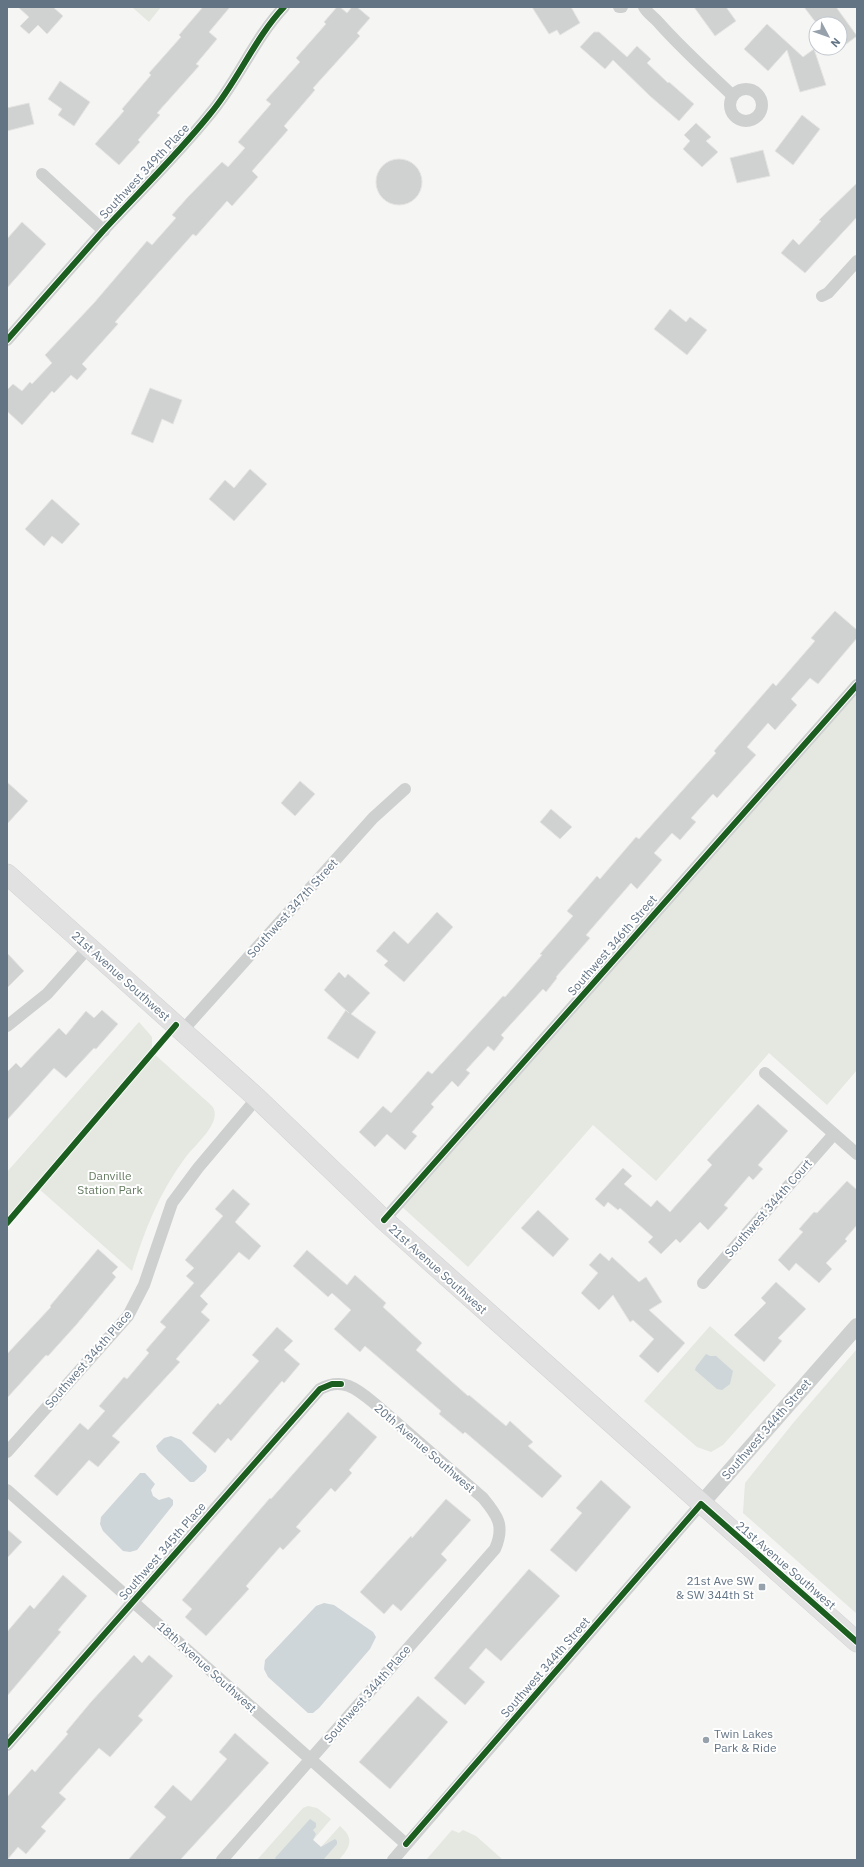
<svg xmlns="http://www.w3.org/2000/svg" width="864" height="1867" viewBox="0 0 864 1867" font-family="'IBM Plex Sans',sans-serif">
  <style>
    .green { fill: #e4e8e1 }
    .water { fill: #ced6d9 }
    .building { fill: #d0d1d1; stroke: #e4e4e3 }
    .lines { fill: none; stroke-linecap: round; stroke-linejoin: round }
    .primary-casing { stroke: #d0d2d2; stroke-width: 21 }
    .minor { stroke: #ced0d0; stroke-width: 12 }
    .tertiary { stroke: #ced0d0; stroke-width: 16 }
    .primary { stroke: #e1e1e2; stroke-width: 20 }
    .cycleway-casing { stroke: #fff; stroke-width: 8 }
    .cycleway { stroke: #1b5e20; stroke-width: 6 }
    .poi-dot { fill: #96a1ac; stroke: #fff; stroke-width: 1.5 }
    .labels { text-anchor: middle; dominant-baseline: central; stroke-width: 4; stroke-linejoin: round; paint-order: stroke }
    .street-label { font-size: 12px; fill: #637485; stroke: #fff }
    .park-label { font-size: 12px; fill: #667c62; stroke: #fff }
    .poi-label { font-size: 12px; fill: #637485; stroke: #fff; text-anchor: end }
  </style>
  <rect width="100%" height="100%" fill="#f5f5f3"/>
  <!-- green -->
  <g class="green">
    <path d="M132 7H161L149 22Z"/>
    <path d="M857 685V1070L827 1105 769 1053 656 1181 593 1125 468 1267 399 1204Z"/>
    <path d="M139 1022 152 1037V1052L212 1106C224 1122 194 1145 185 1158 159 1193 144 1231 132 1271L38 1188 7 1223V1172Z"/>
    <path d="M710 1326 776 1385 723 1445 711 1452 697 1447 644 1401Z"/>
    <path d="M857 1349V1614L743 1513 745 1483 794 1422Z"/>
    <path d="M308 1806 317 1808 331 1819 313 1840 321 1847 340 1826C355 1839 350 1847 339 1860H257L303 1808Z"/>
    <path d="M452 1830 459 1833 463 1830 476 1836 503 1860H426Z"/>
  </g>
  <!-- water -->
  <g class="water">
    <path d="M706 1354 710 1356H716L733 1371 730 1384 722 1390 717 1389 695 1370 696 1367Z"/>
    <path d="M171 1436 181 1440 207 1466 206 1471 194 1482H190L158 1451 156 1446 164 1438Z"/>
    <path d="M140 1473H145L155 1484 151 1490 153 1496 159 1500 169 1497 173 1500V1505L137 1550 130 1552 123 1551 103 1531 100 1524 101 1517Z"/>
    <path d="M324 1603 334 1605 373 1632 376 1637 370 1649 319 1708 313 1713H308L268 1677 264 1669 265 1660 316 1606Z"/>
    <path d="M310 1819 316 1823V1827L313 1830 316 1834 313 1840 321 1847 335 1839 337 1841V1844L323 1860H276L275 1858Z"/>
  </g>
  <!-- building -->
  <g class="building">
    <path d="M18 7H53L63 16 47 34 38 25 29 34 20 26 29 17Z"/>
    <path d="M203 7H230L209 32 217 39 196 64 199 66 157 113 160 115 138 140 140 142 119 165 95 144 124 111 122 109 151 75 149 73 181 37 179 35Z"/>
    <path d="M337 7H340L347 13 352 7H357L370 18 357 33 360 36 313 88 315 90 284 126 288 130 252 171 258 177 232 206 227 201 196 236 193 234 152 280 115 322 118 324 82 364 87 369 77 380 71 375 54 393 52 391 22 425 7 411V390L13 384 22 391 30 382 32 384 52 363 45 355 94 303 147 241 152 245 176 218 172 215 188 197 222 162 228 167 245 148 238 142 271 104 266 100 300 62 296 58 326 24 324 22Z"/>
    <path d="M532 7H571L580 23 560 35 557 30 549 34Z"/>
    <path d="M694 7H726L736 21 715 36Z"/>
    <path d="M804 7H836L857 36 838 50 836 48H840V24H817Z"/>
    <path d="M767 24 803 57 814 49 826 85 800 92 787 50 768 71 744 49Z"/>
    <path d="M594 32H599L627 57 637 46 651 59 647 63 668 83 669 82 694 104 679 121 650 96 613 60 605 69 580 47Z"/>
    <path d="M60 81 90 102 74 126 58 115 62 109 48 99Z"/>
    <path d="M29 103 34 124 7 131V108Z"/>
    <path d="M802 115 820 129 793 165 775 151Z"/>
    <path d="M696 123 711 137 706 141 718 152 702 167 683 149 690 141 684 135Z"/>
    <path d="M763 150 770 176 737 183 730 158Z"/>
    <circle cx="399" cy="182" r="23"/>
    <path d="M857 183V217L805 273 781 253 793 239 799 245 821 221 819 220Z"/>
    <path d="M22 222 46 244 7 288V239Z"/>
    <path d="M670 309 686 322 690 317 707 330 687 355 654 329Z"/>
    <path d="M150 388 182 400 173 424 162 419 153 443 131 434Z"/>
    <path d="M250 469 267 484 234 521 209 499 225 480 234 488Z"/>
    <path d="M52 499 80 524 62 544 52 536 44 546 25 529Z"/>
    <path d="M835 611 857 630V638L818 684 810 678 791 699 797 705 775 730 768 723 747 747 756 755 717 798 713 794 691 818 696 822 680 840 672 833 654 853 662 860 637 889 631 883 586 935 590 938 556 977 557 978 546 992 543 989 501 1035 504 1038 494 1051 488 1046 466 1070 470 1073 458 1087 452 1081 431 1104 434 1107 412 1132 417 1136 405 1150 387 1134 375 1147 359 1132 383 1106 391 1113 428 1071 432 1074 503 996 505 997 542 955 540 954 573 916 567 911 597 876 600 879 636 837 639 839 716 753 714 751 773 683 776 686 815 641 811 638Z"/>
    <path d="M300 781 315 794 295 816 281 803Z"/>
    <path d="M7 782 28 801 7 824Z"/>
    <path d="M551 809 572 827 560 839 540 822Z"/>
    <path d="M437 912 453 927 404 982 384 965 388 961 376 951 394 931 408 944Z"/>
    <path d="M7 953 24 971 7 988Z"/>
    <path d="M339 972 345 978 348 974 370 993 351 1014 376 1032 358 1059 327 1038 346 1010 349 1013 324 990Z"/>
    <path d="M102 1010 118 1024 96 1049 94 1048 66 1078 54 1068 7 1120V1072L16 1063 21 1068 59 1028 66 1035 86 1011 94 1018Z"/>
    <path d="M758 1104 788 1131 758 1165 763 1169 753 1180 749 1176 724 1205 728 1208 708 1230 700 1222 680 1243 676 1239 661 1254 648 1242 653 1237 620 1208 618 1210 608 1202 604 1207 595 1199 623 1168 632 1176 624 1184 651 1207 657 1200 670 1212 712 1165 707 1160Z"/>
    <path d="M847 1181 857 1190V1225L845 1239 847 1241 826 1263 832 1269 819 1283 796 1263 789 1271 778 1260 803 1232 799 1229 814 1212 817 1213Z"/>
    <path d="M233 1189 250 1204 235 1222 261 1246 249 1260 239 1252 200 1296 208 1304 201 1312 210 1320 176 1359 180 1362 112 1436 120 1442 98 1467 89 1460 57 1496 34 1476 80 1423 88 1430 105 1411 99 1406 124 1377 127 1379 149 1353 146 1350 166 1327 160 1322 194 1283 186 1276 194 1268 185 1260 223 1216 215 1209Z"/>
    <path d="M538 1210 569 1239 553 1257 521 1228Z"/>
    <path d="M98 1249 118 1267 112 1273 116 1277 76 1325 48 1356 46 1355 7 1398V1354L51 1307 50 1306Z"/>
    <path d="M307 1250 347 1285 355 1275 386 1303 383 1307 422 1343 416 1350 468 1396 469 1395 506 1426 510 1421 533 1442 528 1446 562 1476 542 1498 465 1432 463 1434 439 1414 441 1411 365 1346 360 1352 334 1329 351 1310 332 1293 328 1297 293 1266Z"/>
    <path d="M600 1253 609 1261 612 1257 639 1282 646 1277 662 1302 649 1310 685 1343 658 1373 639 1356 654 1339 633 1320 630 1322 613 1295 599 1310 581 1293 598 1273 589 1265Z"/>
    <path d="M776 1282 806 1309 778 1338 782 1341 764 1362 734 1335 766 1303 761 1298Z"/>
    <path d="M277 1327 293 1341 284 1350 300 1364 284 1383 282 1381 231 1441 228 1438 215 1453 192 1433 218 1403 220 1405 259 1361 252 1355Z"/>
    <path d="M348 1412 377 1437 349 1470 352 1473 335 1492 331 1488 296 1527 301 1531 283 1550 280 1547 246 1586 249 1589 206 1636 185 1617 192 1609 182 1600 270 1498 271 1499Z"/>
    <path d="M601 1480 631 1507 576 1572 550 1550 582 1513 576 1508Z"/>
    <path d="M446 1499 471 1520 441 1554 447 1560 401 1611 393 1604 384 1614 360 1592 411 1536 412 1538Z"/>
    <path d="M7 1529 22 1542 7 1558Z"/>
    <path d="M529 1569 560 1596 501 1661 486 1648 469 1668 485 1682 465 1705 434 1678Z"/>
    <path d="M63 1575 87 1596 58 1630 61 1632 7 1696V1632L30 1605 34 1609Z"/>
    <path d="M134 1655 142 1663 149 1655 173 1676 138 1716 143 1720 110 1757 99 1748 59 1793 66 1799 41 1827 46 1831 26 1854 18 1847 7 1860V1797L32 1769 35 1772 68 1734 66 1732 91 1702Z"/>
    <path d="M418 1696 448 1722 390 1789 359 1762Z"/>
    <path d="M235 1733 269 1763 180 1860H128L166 1817 154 1807 173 1785 191 1801 227 1759 219 1752Z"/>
  </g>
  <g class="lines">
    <!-- primary casing -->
    <g class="primary-casing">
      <path id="primary" d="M7 874 257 1098 384 1220 857 1642"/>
    </g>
    <!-- minor -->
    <g class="minor">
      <path d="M619 7H622"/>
      <path d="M644 7C648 14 654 17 659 23 682 49 708 72 733 96"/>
      <circle cx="746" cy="105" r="16"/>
      <path d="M42 174 104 231"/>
      <path d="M822 296 828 293 857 261"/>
      <path d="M7 340C39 304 71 267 103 231 139 192 177 155 210 114 238 81 254 39 284 7"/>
      <path d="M7 1026 47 994 89 947"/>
      <path d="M183 1030 373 818 405 789"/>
      <path d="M765 1073 857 1154"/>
      <path d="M384 1220 857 685"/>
      <path d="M703 1283 834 1134"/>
      <path d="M7 1452 128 1316 144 1285 172 1203 198 1168 257 1098"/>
      <path d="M7 1490 406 1844"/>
      <path d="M7 1745 320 1389C342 1377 356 1388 374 1403L483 1498C498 1516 505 1526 495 1549L222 1860"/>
      <path d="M393 1860 701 1504"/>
    </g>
    <!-- tertiary -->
    <path class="tertiary" d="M701 1504 857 1326"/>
    <!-- primary -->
    <use href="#primary" class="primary"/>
    <!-- cycleway casing -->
    <g class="cycleway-casing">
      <g id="cycleway">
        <path d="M7 340C39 304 71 267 103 231 139 192 177 155 210 114 238 81 254 39 284 7"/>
        <path d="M384 1220 857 685"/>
        <path d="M7 1223 176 1025"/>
        <path d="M7 1745 320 1389 332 1384H341"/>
        <path d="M406 1844 701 1504 857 1642"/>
      </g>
    </g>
    <!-- cycleway -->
    <use href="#cycleway" class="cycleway"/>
  </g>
  <!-- markers -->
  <g class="poi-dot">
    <rect x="758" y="1583" width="8" height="8" rx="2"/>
    <circle cx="706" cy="1740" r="4"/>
  </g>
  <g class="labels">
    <!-- street labels -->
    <g class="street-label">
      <text transform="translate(144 171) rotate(-47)">Southwest 349th Place</text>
      <text transform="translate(292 908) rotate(-48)">Southwest 347th Street</text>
      <text transform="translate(612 945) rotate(-49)">Southwest 346th Street</text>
      <text transform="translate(121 976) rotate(42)">21st Avenue Southwest</text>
      <text transform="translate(768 1208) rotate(-49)">Southwest 344th Court</text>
      <text transform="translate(438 1269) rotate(42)">21st Avenue Southwest</text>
      <text transform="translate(88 1359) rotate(-49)">Southwest 346th Place</text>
      <text transform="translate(766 1429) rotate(-49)">Southwest 344th Street</text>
      <text transform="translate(425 1448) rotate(41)">20th Avenue Southwest</text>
      <text transform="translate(162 1551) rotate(-49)">Southwest 345th Place</text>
      <text transform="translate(786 1565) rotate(41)">21st Avenue Southwest</text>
      <text transform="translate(207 1667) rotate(42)">18th Avenue Southwest</text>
      <text transform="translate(545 1667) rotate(-49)">Southwest 344th Street</text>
      <text transform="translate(367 1694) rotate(-49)">Southwest 344th Place</text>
    </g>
    <!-- park labels -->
    <g class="park-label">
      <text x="110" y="1175">Danville<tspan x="110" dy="14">Station Park</tspan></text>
    </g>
    <!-- poi labels -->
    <g class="poi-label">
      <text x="754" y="1580">21st Ave SW<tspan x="754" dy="14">&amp; SW 344th St</tspan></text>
      <text x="714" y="1733" text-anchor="start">Twin Lakes<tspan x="714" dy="14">Park &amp; Ride</tspan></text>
    </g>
  </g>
  <!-- border -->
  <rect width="864" height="1867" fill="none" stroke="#637485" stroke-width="16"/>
  <!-- north arrow -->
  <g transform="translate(828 36) rotate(131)"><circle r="19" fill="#ffffff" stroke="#c1c7ce"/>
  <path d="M0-3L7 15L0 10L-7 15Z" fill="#96a1ac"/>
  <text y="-6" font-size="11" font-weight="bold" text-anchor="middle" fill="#637485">N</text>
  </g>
</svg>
